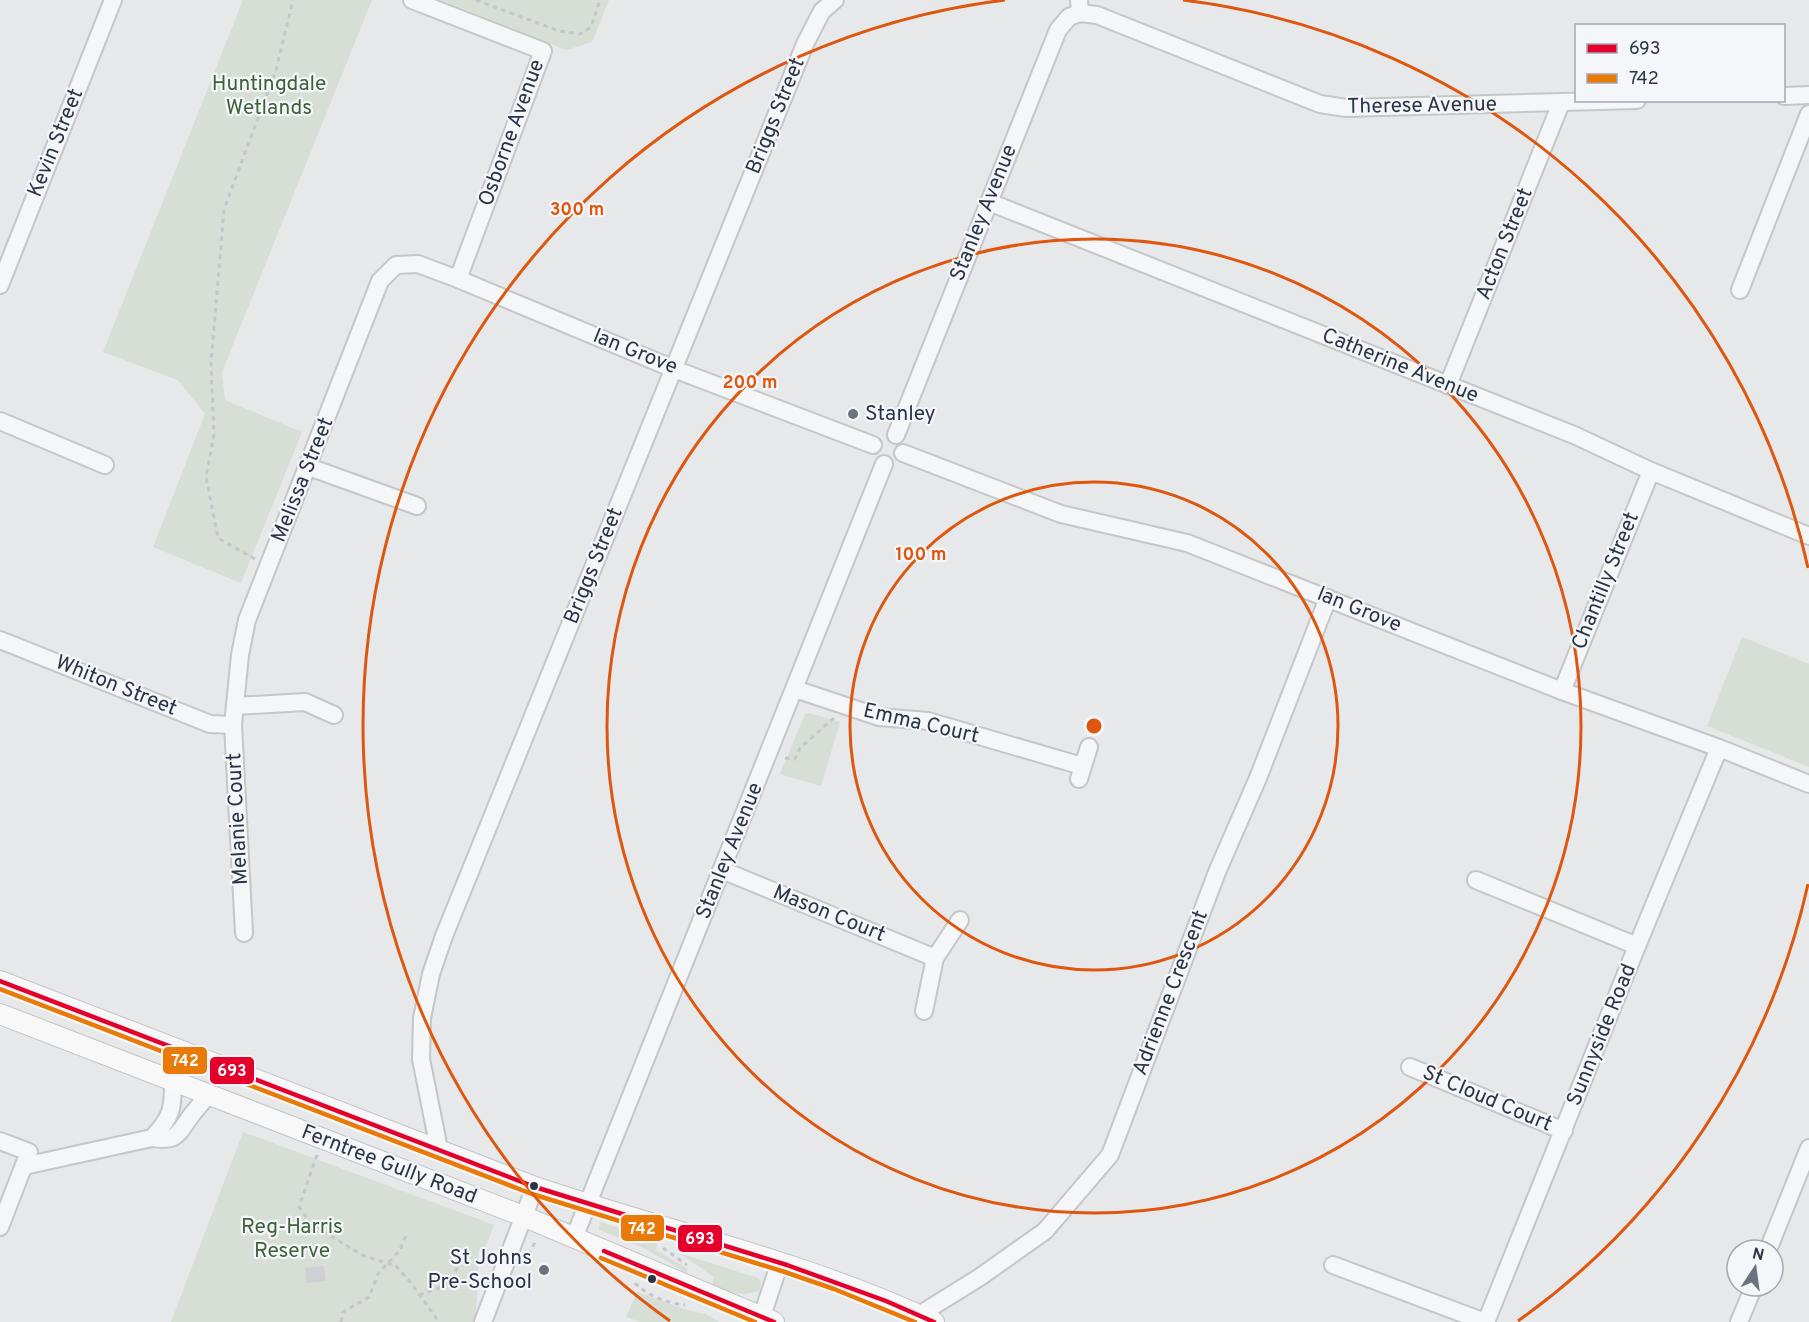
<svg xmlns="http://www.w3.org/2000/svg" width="1809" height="1322" viewBox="0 0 1809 1322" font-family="Overpass,sans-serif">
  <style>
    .green { fill: #d6ded6 }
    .building { fill: #ced0d3 }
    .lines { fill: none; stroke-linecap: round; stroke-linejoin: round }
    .minor-casing { stroke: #c4c6c8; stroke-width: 20 }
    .major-casing { stroke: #c2c5c8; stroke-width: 22 }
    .path { stroke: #c5c6ca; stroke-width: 3; stroke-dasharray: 4.5 4.5; stroke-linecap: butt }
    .minor { stroke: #f5f6f7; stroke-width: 16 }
    .major { stroke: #f8f8f8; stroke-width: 20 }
    .bus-1-casing { stroke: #f4f6f9; stroke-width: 9 }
    .bus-2-casing { stroke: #f4f6f9; stroke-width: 9 }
    .bus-1 { stroke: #e4002b; stroke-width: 4.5 }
    .bus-2 { stroke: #ea7a07; stroke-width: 4.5 }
    .ring { fill: none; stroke: #df570f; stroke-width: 3 }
    .poi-dot { fill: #6c737f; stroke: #f4f6f9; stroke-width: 2 }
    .bus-dot { fill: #2b3445; stroke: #f4f6f9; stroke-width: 2 }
    .labels { text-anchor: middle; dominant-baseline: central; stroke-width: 4.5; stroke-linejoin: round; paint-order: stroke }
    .park-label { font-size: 21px; fill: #3f6138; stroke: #f4f6f9 }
    .street-label { font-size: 21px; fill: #2b3445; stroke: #f4f6f9 }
    .poi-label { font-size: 21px; fill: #2b3445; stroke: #f4f6f9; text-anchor: start }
    .centre { fill: #df570f; stroke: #f4f6f9; stroke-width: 3 }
    .ring-label { font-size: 18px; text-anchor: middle; font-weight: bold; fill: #df570f; stroke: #f4f6f9; stroke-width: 4.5; stroke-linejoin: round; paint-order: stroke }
    .line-badge { stroke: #f4f6f9; stroke-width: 2 }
    .badge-label { font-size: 16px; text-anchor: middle; font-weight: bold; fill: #fff }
  </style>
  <rect width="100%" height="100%" fill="#e6e8ea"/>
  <!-- green -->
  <g class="green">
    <path d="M243 0H372L222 372 225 400 302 432 241 583 153 547 205 414 178 380 103 352Z"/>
    <path d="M442 0H609L592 42 566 50Z"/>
    <path d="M1742 637 1809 664V767L1707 726Z"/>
    <path d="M809 713 840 722 821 786 780 774 805 714Z"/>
    <path d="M243 1132 494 1225 485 1248 479 1250 476 1322H171Z"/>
    <path d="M600 1222 654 1239 658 1241 656 1250 688 1269 686 1273 646 1249 599 1230Z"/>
    <path d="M679 1253 758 1278 761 1281 760 1290C743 1298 729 1291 712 1286L714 1277Z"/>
    <path d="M637 1292 687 1310 705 1314 720 1322H641L626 1317Z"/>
  </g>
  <!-- building -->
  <path class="building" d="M324 1266 326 1281 306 1283 305 1268Z"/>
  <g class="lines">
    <!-- minor casing -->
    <g class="minor-casing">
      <g id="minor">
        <path d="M412 0 543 51 458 279"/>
        <path d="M1080 13 1097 15 1320 104 1346 108 1637 100"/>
        <path d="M1784 96 1809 95"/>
        <path d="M989 202 1574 435 1651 471 1809 536"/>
        <path d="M0 285 113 0"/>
        <path d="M1740 290 1809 114"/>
        <path d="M1448 385 1561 103"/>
        <path d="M0 421 105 465"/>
        <path d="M896 435 1058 30 1069 17 1080 13 1079 0"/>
        <path d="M903 453 1061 514 1187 543 1562 691 1719 748 1809 784"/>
        <path d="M309 467 417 506"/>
        <path d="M0 640 210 724 233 725"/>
        <path d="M795 689 879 717 928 721 1082 766"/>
        <path d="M1562 691 1651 471"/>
        <path d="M235 706 305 702 334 715"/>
        <path d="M1079 779 1089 747"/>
        <path d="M722 870 935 958"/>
        <path d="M1476 880 1637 946"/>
        <path d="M244 933 233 725 240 655 247 620 380 281 396 265 418 264 458 279 674 369 873 445"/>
        <path d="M924 1011 935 958 960 920"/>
        <path d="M1410 1067 1564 1131"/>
        <path d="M152 1138C172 1117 173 1109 173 1081"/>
        <path d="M0 1141 29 1152 0 1227"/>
        <path d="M439 1149 421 1059 422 1018 431 974 444 936 805 44 822 11 835 0"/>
        <path d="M24 1166 152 1138C177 1142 177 1135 190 1117 195 1110 202 1103 208 1095"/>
        <path d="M574 1238 884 464"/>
        <path d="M1768 1250 1809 1148"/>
        <path d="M1333 1265 1485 1322"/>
        <path d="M919 1315 980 1277 1045 1231 1110 1155 1217 872 1258 778 1328 598"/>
        <path d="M483 1322 535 1187"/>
        <path d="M760 1322 780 1262"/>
        <path d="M1486 1322 1637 946 1719 748"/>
        <path d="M1739 1322 1754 1286"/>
      </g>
    </g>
    <!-- major casing -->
    <g class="major-casing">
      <g id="major">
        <path d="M0 981 535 1187C668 1232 807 1262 934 1322"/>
        <path d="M0 1014 523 1216 774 1322"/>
      </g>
    </g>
    <!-- path -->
    <g class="path">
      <path d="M476 0 559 31 580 34 591 27 600 0"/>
      <path d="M255 559 218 538 206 477 214 435 211 364 224 209 276 70 293 0"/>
      <path d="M785 758 795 759 800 748 834 718"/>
      <path d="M317 1155 299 1207 311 1224 362 1255 396 1266 412 1284 439 1322"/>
      <path d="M663 1248 687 1265"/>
      <path d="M525 1263 535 1242 538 1243"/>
      <path d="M635 1283C647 1296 668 1303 685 1305"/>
      <path d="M419 1295C450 1285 451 1285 462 1254"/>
      <path d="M341 1322 343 1312 369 1297 378 1274 400 1250 407 1233"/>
    </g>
    <!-- minor -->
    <use href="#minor" class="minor"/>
    <!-- major -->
    <use href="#major" class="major"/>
    <!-- bus-1 casing -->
    <g class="bus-1-casing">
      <g id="bus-1">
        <path d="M0 981 535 1187 787 1265 886 1301 934 1322"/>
        <path d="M604 1251 774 1322"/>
      </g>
    </g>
    <!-- bus-2 casing -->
    <g class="bus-2-casing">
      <g id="bus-2">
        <path d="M0 989 532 1194 785 1272 834 1289 915 1322"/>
        <path d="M601 1258 755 1322"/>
      </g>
    </g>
    <!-- bus-1 -->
    <use href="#bus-1" class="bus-1"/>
    <!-- bus-2 -->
    <use href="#bus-2" class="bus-2"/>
  </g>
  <!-- distance rings -->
  <g class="ring">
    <circle cx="1094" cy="726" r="244"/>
    <circle cx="1094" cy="726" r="487"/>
    <path d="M1808 884A731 731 0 0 1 1518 1321M670 1321A731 731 0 0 1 1005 0M1183 0A731 731 0 0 1 1808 568"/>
  </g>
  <!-- markers -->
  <g class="poi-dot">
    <circle cx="853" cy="414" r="6"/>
    <circle cx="544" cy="1270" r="6"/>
  </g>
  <g class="bus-dot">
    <circle cx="534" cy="1186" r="5"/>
    <circle cx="652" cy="1279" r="5"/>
  </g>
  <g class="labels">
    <!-- park labels -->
    <g class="park-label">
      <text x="269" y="84">Huntingdale<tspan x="269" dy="24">Wetlands</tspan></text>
      <text x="292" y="1227">Reg-Harris<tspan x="292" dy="24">Reserve</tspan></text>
    </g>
    <!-- street labels -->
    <g class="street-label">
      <text transform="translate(1422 106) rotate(-1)">Therese Avenue</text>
      <text transform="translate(776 116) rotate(-68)">Briggs Street</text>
      <text transform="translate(512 133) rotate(-70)">Osborne Avenue</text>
      <text transform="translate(56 143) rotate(-68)">Kevin Street</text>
      <text transform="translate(984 213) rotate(-68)">Stanley Avenue</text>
      <text transform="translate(1505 244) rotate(-68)">Acton Street</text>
      <text transform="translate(635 352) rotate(22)">Ian Grove</text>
      <text transform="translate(1400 366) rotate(22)">Catherine Avenue</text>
      <text transform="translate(303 480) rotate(-68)">Melissa Street</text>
      <text transform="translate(594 566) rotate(-68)">Briggs Street</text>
      <text transform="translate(1606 581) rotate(-68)">Chantilly Street</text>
      <text transform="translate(1359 610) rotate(22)">Ian Grove</text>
      <text transform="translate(116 686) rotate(22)">Whiton Street</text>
      <text transform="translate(921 724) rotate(13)">Emma Court</text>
      <text transform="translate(238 819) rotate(-93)">Melanie Court</text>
      <text transform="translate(730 851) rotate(-68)">Stanley Avenue</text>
      <text transform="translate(829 914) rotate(22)">Mason Court</text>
      <text transform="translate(1171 993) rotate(-69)">Adrienne Crescent</text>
      <text transform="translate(1602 1035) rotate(-68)">Sunnyside Road</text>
      <text transform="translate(1487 1099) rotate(23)">St Cloud Court</text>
      <text transform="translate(389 1165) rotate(21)">Ferntree Gully Road</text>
    </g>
    <!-- poi labels -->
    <g class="poi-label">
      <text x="865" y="414">Stanley</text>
      <text x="532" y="1258" text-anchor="end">St Johns<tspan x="532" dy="24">Pre-School</tspan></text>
    </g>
  </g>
  <circle cx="1094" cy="726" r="9" class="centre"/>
  <g class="ring-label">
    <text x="577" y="215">300 m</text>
    <text x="750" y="388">200 m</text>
    <text x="921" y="560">100 m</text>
  </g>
  <g class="line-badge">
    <rect x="162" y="1046" width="46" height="29" rx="6" fill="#ea7a07"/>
    <rect x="209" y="1056" width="46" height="29" rx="6" fill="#e4002b"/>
    <rect x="620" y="1214" width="45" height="28" rx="6" fill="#ea7a07"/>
    <rect x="677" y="1224" width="46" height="29" rx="6" fill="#e4002b"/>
  </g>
  <g class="badge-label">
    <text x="185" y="1066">742</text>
    <text x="232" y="1076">693</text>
    <text x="642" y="1234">742</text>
    <text x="700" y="1244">693</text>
  </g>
  <!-- legend -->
  <rect x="1575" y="24" width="210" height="78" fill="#f4f6f9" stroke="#a4a8b1" stroke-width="1.5"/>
  <rect x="1587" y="44" width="30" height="9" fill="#e4002b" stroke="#a4a8b1" stroke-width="1.5"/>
  <text x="1629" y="54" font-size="18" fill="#2b3445">693</text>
  <rect x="1587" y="74" width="30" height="9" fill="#ea7a07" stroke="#a4a8b1" stroke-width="1.5"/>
  <text x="1629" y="84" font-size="18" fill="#2b3445">742</text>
  <!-- north arrow -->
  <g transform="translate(1755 1268) rotate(13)"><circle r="28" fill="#f4f6f9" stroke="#a4a8b1" stroke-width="1.5"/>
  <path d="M0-4.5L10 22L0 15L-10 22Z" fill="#6c737f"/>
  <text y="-9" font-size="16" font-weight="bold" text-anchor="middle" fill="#2b3445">N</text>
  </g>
</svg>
